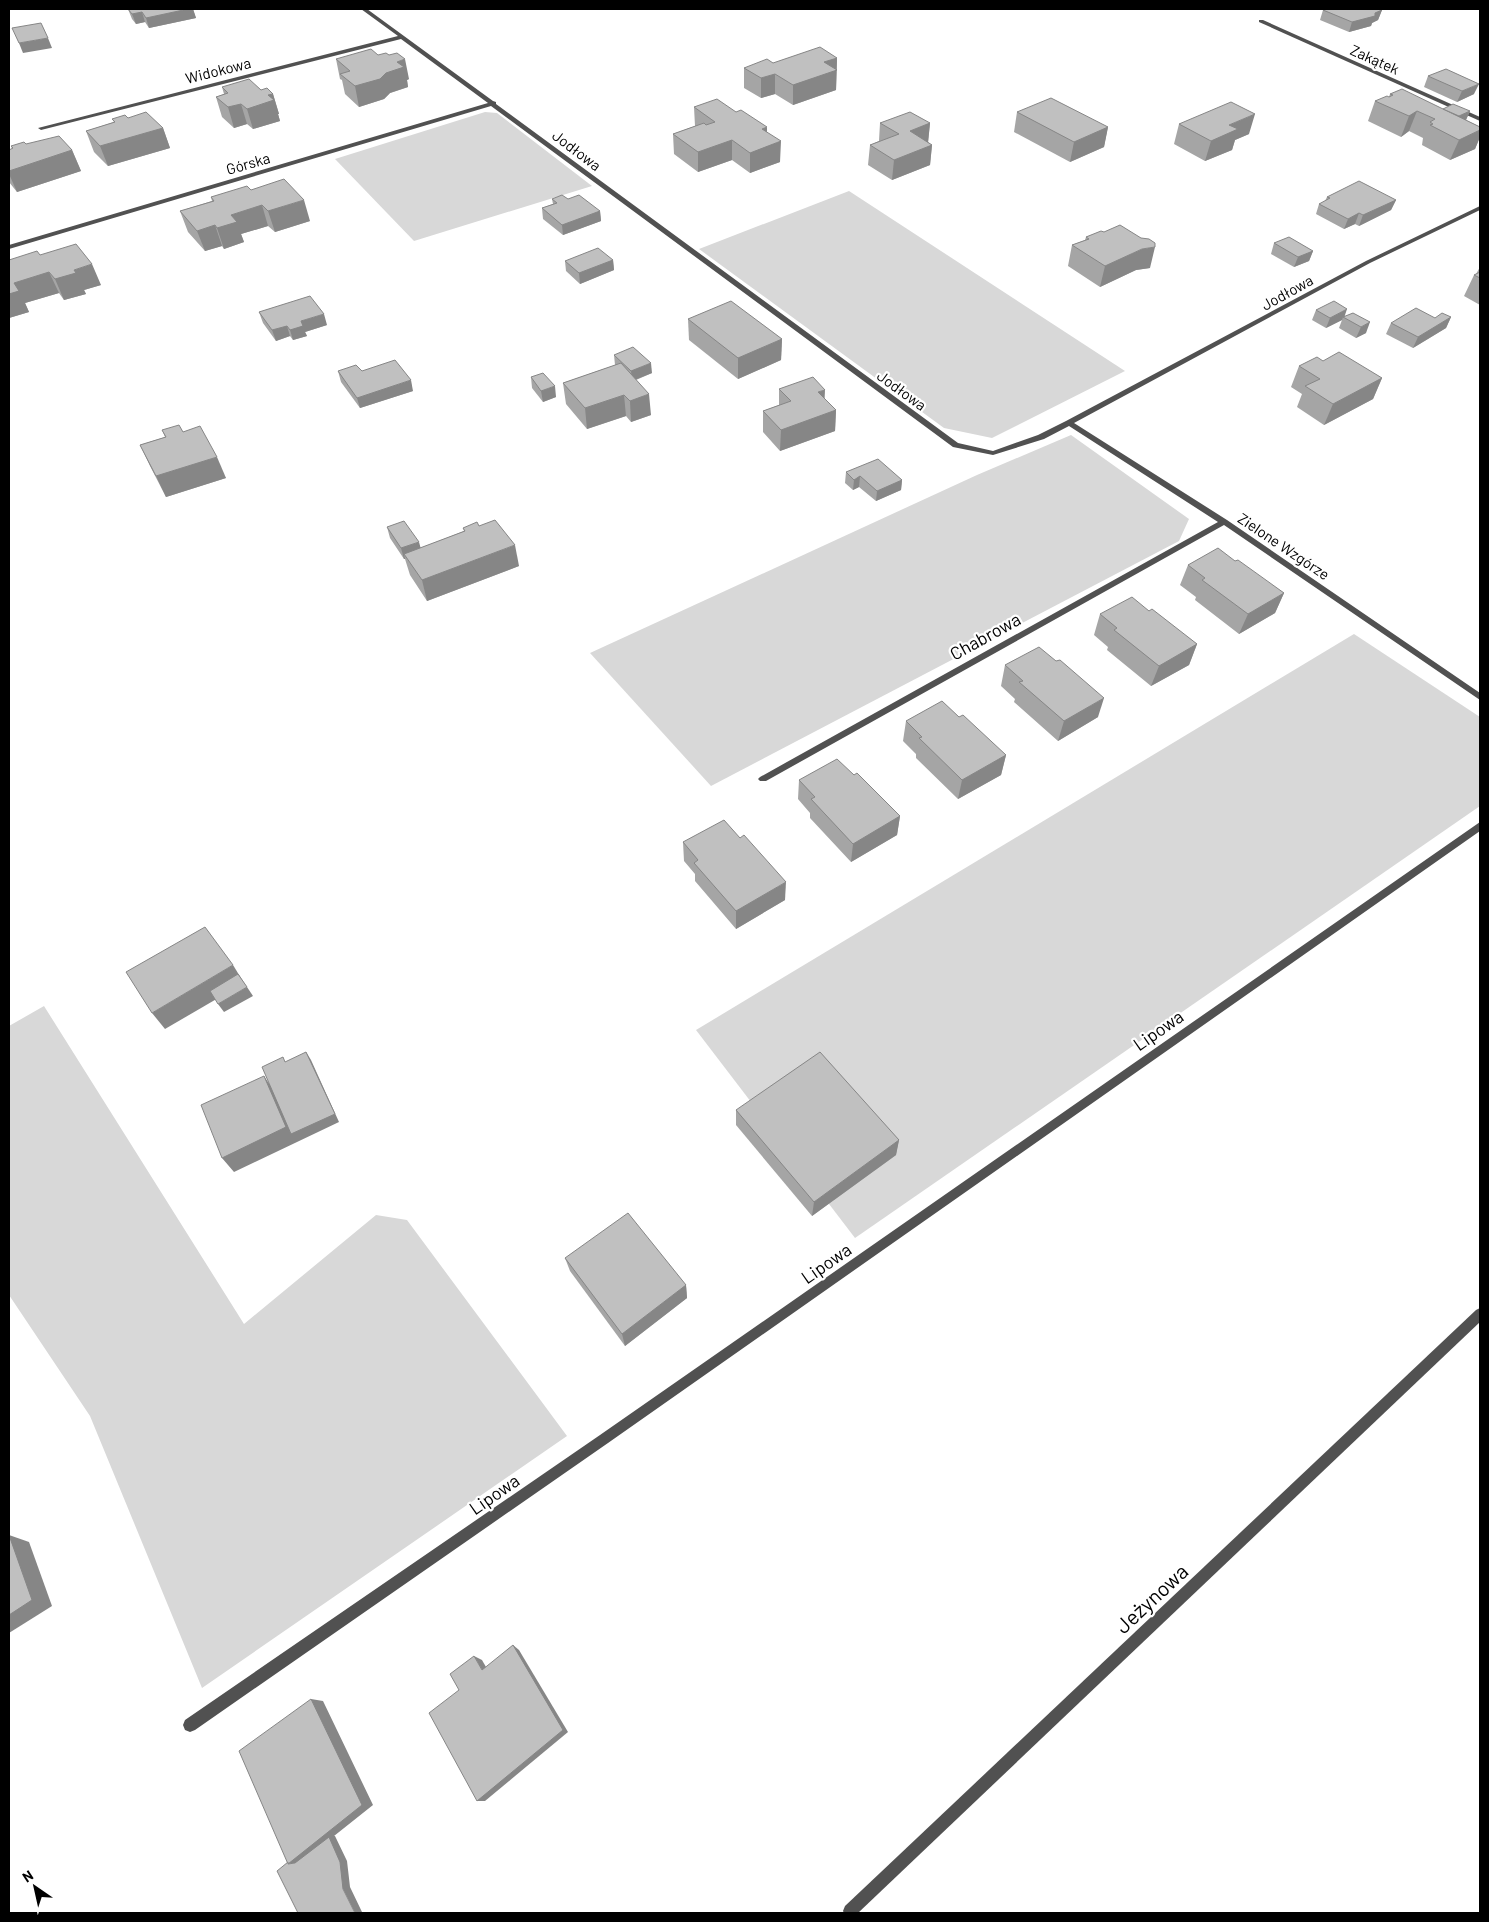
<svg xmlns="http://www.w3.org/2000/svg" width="1489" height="1922" viewBox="0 0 1489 1922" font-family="Barlow,sans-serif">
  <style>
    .green { fill: #d8d8d8 }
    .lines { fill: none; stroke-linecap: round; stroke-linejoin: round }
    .minor { fill: #515151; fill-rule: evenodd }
    .wall { fill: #a5a5a5 }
    .shaded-wall { fill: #868686 }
    .building { fill: #c0c0c0; stroke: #868686 }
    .labels { text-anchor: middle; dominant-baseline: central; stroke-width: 4.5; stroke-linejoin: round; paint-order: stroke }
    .far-street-label { font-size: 15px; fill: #000; stroke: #fff }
    .street-label { font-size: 18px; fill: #000; stroke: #fff }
    .near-street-label { font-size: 21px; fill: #000; stroke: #fff }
  </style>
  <rect width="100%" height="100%" fill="#fff"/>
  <!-- green -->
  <g class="green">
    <path d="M485 112 497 113 592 186 414 241 335 159Z"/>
    <path d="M849 191 1125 371 992 438 944 428 699 249Z"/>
    <path d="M1071 435 1189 519 1179 541 711 786 590 653 977 475Z"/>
    <path d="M1354 634 1480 717V806L855 1238 696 1030Z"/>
    <path d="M44 1006 244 1324 376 1215 407 1220 567 1436 202 1688 90 1416 9 1295V1026Z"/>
  </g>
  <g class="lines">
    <!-- minor -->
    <g class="minor">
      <path d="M361 9H367L493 101 496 102V104L958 443 993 451 1038 435 1066 421 1366 261 1480 206V210L1370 263 1074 423 1227 520 1480 693V700L1224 525 766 781H760L758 779 760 777 1218 522 1069 426 1044 439 993 455 953 447 491 106 9 249V245L488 103 401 39 41 130 38 128 398 36Z"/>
      <path d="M1259 20H1263L1480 117V121L1259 22Z"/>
      <path d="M1480 822V831L608 1443 195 1730 190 1732 185 1730 183 1725 185 1720 600 1435Z"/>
      <path d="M1480 1308V1322L858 1913H844L843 1911 845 1906 1476 1310Z"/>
    </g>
  </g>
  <!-- wall -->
  <g class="wall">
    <path d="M128 9H193L196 18 149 28 145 22 136 24 132 19Z"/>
    <path d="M1323 10H1382L1378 20 1372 23 1371 26 1349 32 1320 20Z"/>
    <path d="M837 58 836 90 793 105 775 94 761 98 744 88V68L773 63Z"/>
    <path d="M336 59 409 79 407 80 408 87 390 93 384 99 359 107 345 94 342 80 340 79Z"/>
    <path d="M1428 76 1474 94 1457 102 1424 87Z"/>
    <path d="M222 87 261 90 273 94 279 114H278L280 121 253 129 247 124 234 128 222 117 216 97 224 94Z"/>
    <path d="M1390 94 1443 109 1470 111 1466 120 1480 127V137L1475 149 1450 160 1422 145 1423 138 1409 131 1401 137 1368 121 1375 101 1389 97Z"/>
    <path d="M694 107 767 132 780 162 750 173 732 160 698 172 674 154 673 134 695 126Z"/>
    <path d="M1017 112 1108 127 1104 147 1070 162 1014 132Z"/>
    <path d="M128 118 163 128 170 148 108 166 94 152 86 131 114 122 112 119Z"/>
    <path d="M880 123H930L928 142 932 145 930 165 892 180 868 165 870 145 879 141Z"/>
    <path d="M1179 124 1249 134 1235 140 1232 150 1205 161 1174 144Z"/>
    <path d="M26 144 72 150 81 171 17 192 9 182V150L12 149 11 146Z"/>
    <path d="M251 190 310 221 275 232 268 226 241 234 244 242 224 249 222 246 205 251 188 232 180 211 212 201 211 197Z"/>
    <path d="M1327 197 1396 200 1391 210 1359 226 1355 224 1344 229 1316 214 1319 204 1325 201Z"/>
    <path d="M552 199 600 211 601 221 563 235 543 219 542 208 553 204Z"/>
    <path d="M1104 232 1150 268 1136 270 1100 287 1068 266 1072 245 1085 240 1086 237Z"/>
    <path d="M1274 243 1313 251 1309 261 1294 267 1271 254Z"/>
    <path d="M40 255 101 285 84 290 86 294 64 300 59 293 25 303 29 312 9 318V260Z"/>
    <path d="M613 260 614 270 580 284 566 271 565 261Z"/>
    <path d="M1480 267V305L1464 296 1474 275 1476 274Z"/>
    <path d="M1316 310 1344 317 1353 313 1366 333 1356 338 1339 328 1342 320 1326 328 1312 320Z"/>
    <path d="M259 312 327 325 305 332 307 336 293 340 290 336 276 341 263 323Z"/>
    <path d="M1451 317 1446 328 1413 348 1386 334 1391 323 1435 318Z"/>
    <path d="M688 319 782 339 781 360 738 379 689 340Z"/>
    <path d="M614 355 652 373 636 380 651 415 631 422 626 416 587 429 566 404 563 383 615 365Z"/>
    <path d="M1323 361 1382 378 1373 399 1324 425 1297 407 1302 394 1291 387 1299 366Z"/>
    <path d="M338 371H362L413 391 360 408 341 382Z"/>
    <path d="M531 377 556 397 543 402 532 388Z"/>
    <path d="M779 389 824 398 836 410 835 431 780 451 763 432V411L779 405Z"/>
    <path d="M162 430 183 432 226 478 166 497 150 466 140 445 165 437Z"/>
    <path d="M846 472 902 480 901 490 876 501 859 487 853 490 845 483Z"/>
    <path d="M479 526 519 566 427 601 410 575 405 559H404L390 538 387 527 421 548 464 531 463 528Z"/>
    <path d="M1235 561 1284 593 1275 613 1239 634 1195 600 1196 597 1180 585 1188 565Z"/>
    <path d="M1149 611 1197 644 1189 665 1151 686 1107 650 1108 647 1094 635 1100 614Z"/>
    <path d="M1056 661 1098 717 1058 741 1014 702 1015 699 1001 686 1005 665Z"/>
    <path d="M906 721 1006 755 1001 775 958 799 916 758V754L903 741Z"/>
    <path d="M854 775 900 816 897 835 851 862 810 818V813L798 799 799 780Z"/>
    <path d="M740 838 785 900 736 929 695 881V874L684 861 683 842Z"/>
    <path d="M736 1110 899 1140 896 1155 812 1216 736 1125Z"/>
    <path d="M565 1258 686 1285 687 1298 625 1346 570 1271Z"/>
  </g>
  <!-- shaded-wall -->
  <g class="shaded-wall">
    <path d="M188 9H193L196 18 149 28 146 18Z"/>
    <path d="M1374 9 1382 10 1378 20 1372 23 1371 26 1349 32 1352 22Z"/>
    <path d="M142 12 145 22 136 24 132 14Z"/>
    <path d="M48 38 52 48 23 53 19 43Z"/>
    <path d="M837 58 836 90 793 105V85L824 62Z"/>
    <path d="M405 59 409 79 407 80 408 87 390 93 384 99 359 107 355 86 397 62Z"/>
    <path d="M775 74V94L761 98V78Z"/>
    <path d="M1479 84 1474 94 1457 102 1462 91Z"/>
    <path d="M273 94 279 114H278L280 121 253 129 247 109 268 95Z"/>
    <path d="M241 104 247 124 234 128 228 107Z"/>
    <path d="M1417 111 1409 131 1401 137 1409 116Z"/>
    <path d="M1470 111 1465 122 1453 119Z"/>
    <path d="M1255 114 1249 134 1235 140 1232 150 1205 161 1211 141 1229 125Z"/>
    <path d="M930 123 928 143 910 131Z"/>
    <path d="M767 127V146L781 141 780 162 750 173V153L762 129Z"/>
    <path d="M1108 127 1104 147 1070 162 1074 142Z"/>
    <path d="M163 128 170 148 108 166 100 146Z"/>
    <path d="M1480 130V137L1475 149 1450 160 1459 140Z"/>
    <path d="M732 140V160L698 172V152Z"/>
    <path d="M932 145 930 165 892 180 894 160Z"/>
    <path d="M72 150 81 171 17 192 9 174V171Z"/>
    <path d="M304 200 310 221 275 232 268 211Z"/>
    <path d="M1396 200 1391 210 1359 226 1363 215Z"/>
    <path d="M262 205 268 226 241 234 244 242 224 249 217 228 231 215Z"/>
    <path d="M600 211 601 221 563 235 562 225Z"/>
    <path d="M1359 213 1355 224 1344 229 1348 219Z"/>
    <path d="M215 225 222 246 205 251 197 231Z"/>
    <path d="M1155 247 1150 268 1136 270 1100 287 1105 266 1142 249Z"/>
    <path d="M1313 251 1309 261 1294 267 1298 257Z"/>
    <path d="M613 260 614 270 580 284 579 273Z"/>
    <path d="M92 264 101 285 84 290 86 294 64 300 55 279 74 270Z"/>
    <path d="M49 272 59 293 25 303 29 312 9 318V294L14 283Z"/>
    <path d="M1347 309 1344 318 1343 317 1342 320 1326 328 1330 318Z"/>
    <path d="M324 314 327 325 305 332 307 336 293 340 290 330 301 321Z"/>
    <path d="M1451 317 1446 328 1413 348 1418 337Z"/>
    <path d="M1370 322 1366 333 1356 338 1361 327Z"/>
    <path d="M287 326 290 336 276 341 272 330Z"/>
    <path d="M782 339 781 360 738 379V358Z"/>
    <path d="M651 363 652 373 632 381 631 371Z"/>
    <path d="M1382 378 1373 399 1324 425 1333 404Z"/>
    <path d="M411 380 413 391 360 408 357 398Z"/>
    <path d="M555 386 556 397 543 402 541 391Z"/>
    <path d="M825 390 824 411 818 392Z"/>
    <path d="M649 394 651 415 631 422 630 401Z"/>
    <path d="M624 395 626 416 587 429 585 408Z"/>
    <path d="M836 410 835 431 780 451 781 430Z"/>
    <path d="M217 457 226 478 166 497 156 476Z"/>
    <path d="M860 476 859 487 853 490 854 480Z"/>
    <path d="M902 480 901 490 876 501 877 491Z"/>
    <path d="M419 542 422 553 404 554 405 559H404L401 548Z"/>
    <path d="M515 545 519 566 427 601 422 580Z"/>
    <path d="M1284 593 1275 613 1239 634 1248 614Z"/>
    <path d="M1197 644 1189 665 1151 686 1159 666Z"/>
    <path d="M1104 698 1098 717 1058 741 1064 721Z"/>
    <path d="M1006 755 1001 775 958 799 962 780Z"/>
    <path d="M900 816 897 835 851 862 853 844Z"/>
    <path d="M786 882 785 900 736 929V911Z"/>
    <path d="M233 965 244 983 165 1029 152 1013Z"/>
    <path d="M247 987 253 996 224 1012 218 1004Z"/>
    <path d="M306 1052 311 1060 339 1122 234 1172 222 1158 264 1076 274 1091Z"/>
    <path d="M899 1140 896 1155 812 1216 814 1202Z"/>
    <path d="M686 1285 687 1298 625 1346 622 1334Z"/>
    <path d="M9 1535 29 1542 52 1606 9 1633Z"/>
    <path d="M513 1645 519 1650 568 1732 485 1801H477Z"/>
    <path d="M474 1656 482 1660 490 1674 482 1670Z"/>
    <path d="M311 1699 323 1701 373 1805 334 1836H335L347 1861 350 1887 362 1912 361 1913H355L343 1889 302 1862 288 1864Z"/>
  </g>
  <!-- building -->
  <g class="building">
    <path d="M128 9H188L146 18 142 12 132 14Z"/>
    <path d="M1325 9H1379L1382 10 1375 13V16L1352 22 1323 10Z"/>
    <path d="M41 23 48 38 19 43 12 28Z"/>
    <path d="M820 47 837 58 824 62 837 70 793 85 775 74 761 78 744 68 767 59 773 63Z"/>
    <path d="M371 49 378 55 386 53 389 55 397 53 405 59 397 62 404 67 386 73 380 79 355 86 340 74 350 71 336 59Z"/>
    <path d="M1446 69 1479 84 1462 91 1428 76Z"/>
    <path d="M249 79 261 90 267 88 273 94 268 95 274 100 247 109 241 104 228 107 216 97 228 93 222 87Z"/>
    <path d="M1402 89 1480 127V130L1459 140 1430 125 1433 124 1430 122 1435 119 1417 111 1409 116 1375 101 1387 96 1389 97 1393 95 1390 94Z"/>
    <path d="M1051 98 1108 127 1074 142 1017 112Z"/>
    <path d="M717 99 736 112 741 110 767 127 762 129 781 141 750 153 732 140 698 152 673 134 704 123 706 125 715 122 694 107Z"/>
    <path d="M1231 102 1255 114 1229 125 1238 129 1211 141 1179 124Z"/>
    <path d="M1453 104 1470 111 1459 116 1443 109Z"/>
    <path d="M146 112 163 128 100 146 86 131 115 122 112 119 125 115 128 118Z"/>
    <path d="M910 112 930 123 910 131 932 145 894 160 870 145 899 134 880 123Z"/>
    <path d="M59 136 72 150 9 171V150L13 148 11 146 24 142 26 144Z"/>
    <path d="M284 179 304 200 268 211 262 205 231 215 237 222 217 228 215 225 197 231 180 211 214 201 211 197 247 186 251 190Z"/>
    <path d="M1359 181 1396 200 1363 215 1359 213 1348 219 1319 204 1330 198 1327 197Z"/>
    <path d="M562 195 568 199 579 195 600 211 562 225 542 208 557 203 552 199Z"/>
    <path d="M1120 225 1141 238 1149 239 1155 243V247L1142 249 1105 266 1072 245 1089 239 1086 237 1101 231 1104 232Z"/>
    <path d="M1289 237 1313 251 1298 257 1274 243Z"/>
    <path d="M76 244 92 264 74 270 76 273 55 279 49 272 14 283 19 291 9 294V260L37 251 40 255Z"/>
    <path d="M598 248 613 260 579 273 565 261Z"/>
    <path d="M1480 272V278L1474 275Z"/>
    <path d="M310 296 324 314 301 321 303 326 290 330 287 326 272 330 259 312Z"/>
    <path d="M731 301 782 339 738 358 688 319Z"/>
    <path d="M1334 301 1347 309 1330 318 1316 310Z"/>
    <path d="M1416 308 1435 318 1442 313 1451 317 1418 337 1391 323Z"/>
    <path d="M1353 313 1370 322 1361 327 1343 317Z"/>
    <path d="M633 347 651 363 631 371 614 355Z"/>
    <path d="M1339 352 1382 378 1333 404 1305 386 1320 379 1299 366 1317 357 1323 361Z"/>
    <path d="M395 360 411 380 357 398 338 371 356 365 362 371Z"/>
    <path d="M621 363 649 394 630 401 624 395 585 408 563 383Z"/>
    <path d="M543 373 555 386 541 391 531 377Z"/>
    <path d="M813 377 825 390 818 392 836 410 781 430 763 411 791 401 779 389Z"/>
    <path d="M179 425 183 432 200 426 217 457 156 476 140 445 166 437 162 430Z"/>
    <path d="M878 459 902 480 877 491 860 476 854 480 846 472Z"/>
    <path d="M495 520 515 545 422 580 404 554 465 531 463 528 477 522 479 526Z"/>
    <path d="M404 521 419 542 401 548 387 527Z"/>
    <path d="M1218 548 1235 561 1238 560 1284 593 1248 614 1202 580 1205 578 1188 565Z"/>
    <path d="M1132 597 1149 611 1152 609 1197 644 1159 666 1114 630 1117 628 1100 614Z"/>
    <path d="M1039 647 1056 661 1060 660 1104 698 1064 721 1019 682 1023 681 1005 665Z"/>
    <path d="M942 701 959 717 963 715 1006 755 962 780 919 738 922 737 906 721Z"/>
    <path d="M837 759 854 775 857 773 900 816 853 844 811 799 815 797 799 780Z"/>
    <path d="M724 820 740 838 744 835 786 882 736 911 694 863 698 860 683 842Z"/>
    <path d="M205 927 233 965 152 1013 126 972Z"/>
    <path d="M238 974 247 987 218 1004 210 991Z"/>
    <path d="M306 1052 335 1114 291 1134 262 1067 283 1057 285 1062Z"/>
    <path d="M820 1052 899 1140 814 1202 736 1110Z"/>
    <path d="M264 1076 286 1127 222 1158 201 1105Z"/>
    <path d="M628 1213 686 1285 622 1334 565 1258Z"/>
    <path d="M9 1535 32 1600 9 1615Z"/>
    <path d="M513 1645 563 1730 477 1801 429 1713 459 1690 450 1674 474 1656 482 1670Z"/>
    <path d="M311 1699 362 1805 288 1864 239 1751Z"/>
    <path d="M329 1837 340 1862 343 1889 355 1913H298L277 1871 288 1862V1864L295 1863Z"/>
  </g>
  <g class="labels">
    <!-- far-street labels -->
    <g class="far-street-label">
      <text transform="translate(1375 59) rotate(24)">Zakątek</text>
      <text transform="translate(218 70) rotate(-14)">Widokowa</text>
      <text transform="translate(577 150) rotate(37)">Jodłowa</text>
      <text transform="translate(248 163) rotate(-16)">Górska</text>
      <text transform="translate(1287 292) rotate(-29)">Jodłowa</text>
      <text transform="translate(902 390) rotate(36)">Jodłowa</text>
      <text transform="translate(1284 546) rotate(34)">Zielone Wzgórze</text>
    </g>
    <!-- street labels -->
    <g class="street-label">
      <text transform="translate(985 636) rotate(-29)">Chabrowa</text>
      <text transform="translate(1158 1030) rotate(-35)">Lipowa</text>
      <text transform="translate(826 1263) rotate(-35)">Lipowa</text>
      <text transform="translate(494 1494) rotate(-35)">Lipowa</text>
    </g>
    <!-- near-street labels -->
    <g class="near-street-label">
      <text transform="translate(1151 1598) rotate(-43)">Jeżynowa</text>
    </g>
  </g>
  <!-- border -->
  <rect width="1489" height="1922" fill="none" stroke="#000000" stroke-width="20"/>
  <!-- north arrow -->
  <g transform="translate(35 1887) rotate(326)" stroke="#ffffff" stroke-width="4" paint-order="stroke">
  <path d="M0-4L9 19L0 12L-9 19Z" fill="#000000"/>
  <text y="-8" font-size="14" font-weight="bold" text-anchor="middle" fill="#000000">N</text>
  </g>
</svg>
